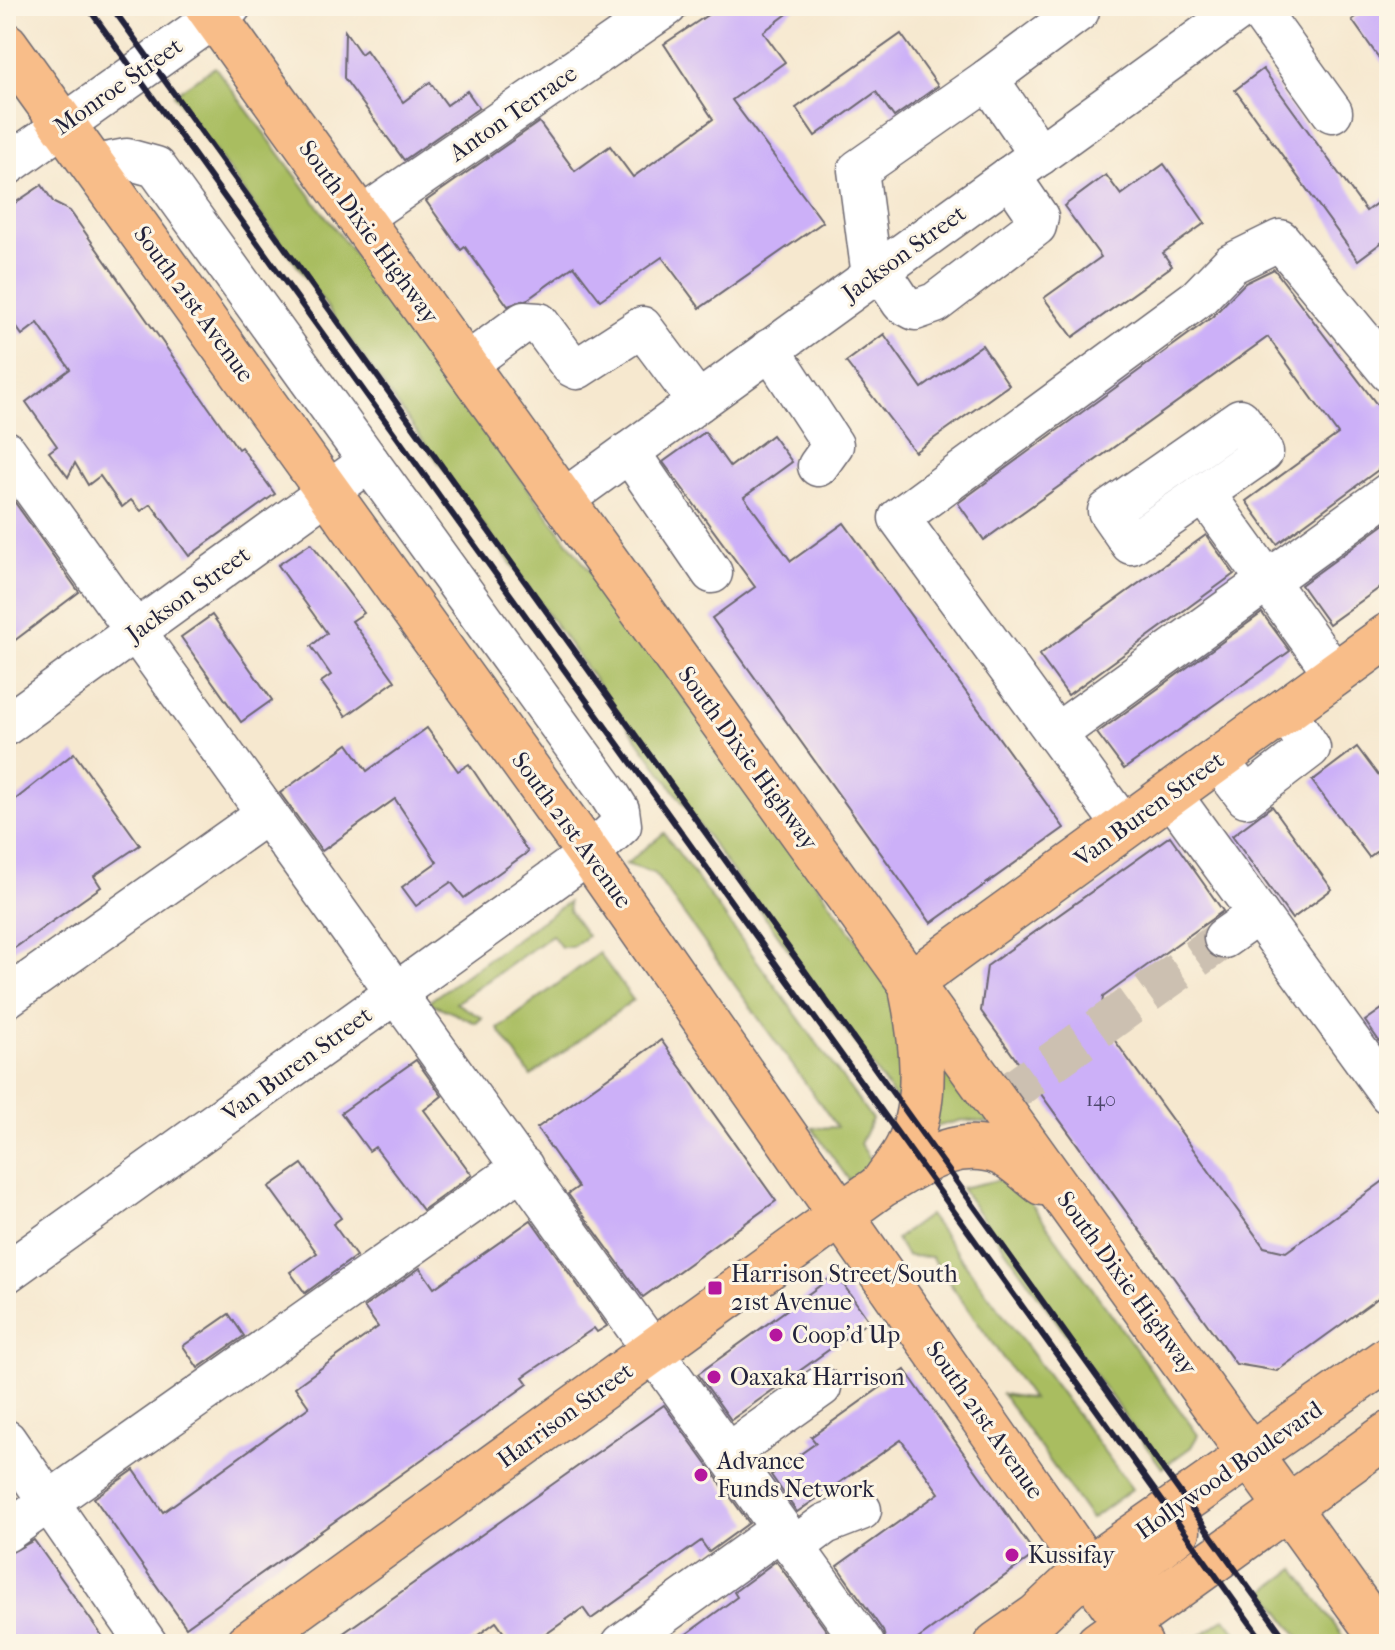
<svg xmlns="http://www.w3.org/2000/svg" width="1395" height="1650" viewBox="0 0 1395 1650" font-family="'IM FELL French Canon',serif">
  <style>
    .green { fill: #a9bd61; stroke: #66704e; stroke-width: 2 }
    .building { fill: #ccb0f8 }
    .lines { fill: none; stroke-linecap: round; stroke-linejoin: round }
    .minor-tunnel { stroke: #ccc0b1; stroke-width: 40; stroke-dasharray: 40 20; stroke-linecap: butt }
    .minor-casing { stroke: #6c676f; stroke-width: 43 }
    .major-casing { stroke: #6c676f; stroke-width: 47 }
    .minor { stroke: #fff; stroke-width: 40 }
    .major { stroke: #f8bd89; stroke-width: 44 }
    .rail { stroke: #22223b; stroke-width: 6 }
    .poi-dot { fill: #b5179e; stroke: #fcf5e5; stroke-width: 3 }
    .labels { text-anchor: middle; dominant-baseline: central; stroke-width: 6; stroke-linejoin: round; paint-order: stroke }
    .number-label { font-size: 20px; fill: #4c466a }
    .street-label { font-size: 24px; fill: #22223b; stroke: #fcf5e5 }
    .poi-label { font-size: 24px; fill: #22223b; stroke: #fcf5e5; text-anchor: start }
  </style>
  <rect width="100%" height="100%" fill="#fcf5e5"/>
  <filter id="ink" filterUnits="userSpaceOnUse"><feTurbulence type="fractalNoise" baseFrequency=".0125" numOctaves="2"/><feDisplacementMap in="SourceGraphic" scale="16" xChannelSelector="R" yChannelSelector="G"/><feConvolveMatrix kernelMatrix="1 2 1 2 8 2 1 2 1" color-interpolation-filters="sRGB"/></filter>
  <filter id="wash" filterUnits="userSpaceOnUse"><feTurbulence type="fractalNoise" baseFrequency=".006" numOctaves="4" result="noise"/><feDisplacementMap in="SourceGraphic" scale="32" xChannelSelector="R" yChannelSelector="G"/><feGaussianBlur stdDeviation="1.8" result="paint"/><feColorMatrix in="noise" values="0 0 0 0 0 0 0 0 0 0 0 0 0 0 0 0 0 1.4 0 .05"/><feComposite in="paint" operator="in"/></filter>
  <g filter="url(#wash)">
    <rect width="100%" height="100%" fill="#f6e8cf"/>
    <!-- green -->
    <g class="green">
      <path d="M215 67 684 698 906 1009 900 1105 174 94Z"/>
      <path d="M664 833 872 1119 860 1144 877 1168 851 1183 812 1128 837 1127 654 873 626 864Z"/>
      <path d="M568 902 569 911 587 936 572 947H561L552 935 456 1003 482 1018 476 1023 428 1002Z"/>
      <path d="M599 953 633 1000 531 1076 498 1029Z"/>
      <path d="M943 1054 993 1123 962 1120 932 1128Z"/>
      <path d="M1012 1177 1198 1435 1191 1447 1162 1468 961 1188Z"/>
      <path d="M929 1215 1132 1489 1091 1519 1002 1394 1032 1399 931 1257 907 1256 896 1239Z"/>
      <path d="M1295 1569 1348 1644H1304L1265 1591Z"/>
      <path d="M1225 1618 1245 1644H1189Z"/>
    </g>
    <g id="blocks">
      <!-- building -->
      <g class="building">
        <path d="M721 6H798L763 32 785 62 732 100 823 222 700 308 662 257 600 300 574 266 528 299 508 306 465 247 461 250 426 201 539 122 575 171 610 146 633 177 713 119 664 44Z"/>
        <path d="M1370 6H1389V72L1352 20Z"/>
        <path d="M345 31 361 54 366 50 403 102 430 82 447 105 467 91 479 108 404 160 344 78Z"/>
        <path d="M901 34 938 86 894 117 876 92 815 136 796 108Z"/>
        <path d="M1263 69 1366 211 1389 194V237L1358 260 1235 90Z"/>
        <path d="M1164 164 1205 223 1163 253 1172 266 1073 337 1044 298 1101 257 1064 206 1106 175 1121 195Z"/>
        <path d="M42 185 54 203 70 211 238 449 241 447 275 494 189 556 151 504 141 511 131 500 122 507 100 476 88 485 75 463 68 477 49 452 57 446 26 402 70 369 38 323 22 335 6 312V209Z"/>
        <path d="M1274 269 1378 406 1389 397V462L1277 544 1246 501 1338 434 1268 337 984 540 958 503 1212 317 1245 283Z"/>
        <path d="M884 334 922 388 982 345 1009 385 915 452 846 362Z"/>
        <path d="M705 432 730 467 772 435 792 462 744 497 791 561 844 523 1064 828 931 923 712 618 755 587 663 462Z"/>
        <path d="M6 490 79 592 6 647Z"/>
        <path d="M1389 521V581L1329 624 1301 585Z"/>
        <path d="M1206 535 1234 574 1068 695 1039 655Z"/>
        <path d="M311 543 364 613 352 621 395 681 346 716 321 682 331 675 311 646 327 633 278 565Z"/>
        <path d="M1262 613 1290 651 1124 769 1097 733Z"/>
        <path d="M212 615 272 700 241 722 181 637Z"/>
        <path d="M427 728 458 771 469 764 528 852 464 898 451 882 416 906 402 887 437 862 395 799 322 851 280 793 348 744 367 771Z"/>
        <path d="M1357 747 1389 790V842L1369 857 1312 781Z"/>
        <path d="M74 753 140 845 94 876 101 887 6 954V807Z"/>
        <path d="M1272 806 1332 889 1292 919 1232 836Z"/>
        <path d="M1170 836 1223 911 1103 997 1100 1020 1264 1247 1286 1252 1389 1177V1290L1277 1371 1236 1364 981 1011 987 966Z"/>
        <path d="M1389 1004V1055L1365 1021Z"/>
        <path d="M661 1040 776 1201 643 1297 568 1194 578 1187 537 1128Z"/>
        <path d="M416 1060 442 1096 424 1110 472 1175 423 1210 375 1147 369 1151 341 1113Z"/>
        <path d="M302 1164 341 1218 333 1224 356 1256 305 1293 290 1272 317 1253 269 1187Z"/>
        <path d="M531 1220 607 1326 597 1332 594 1328 523 1377 528 1384 186 1627 94 1498 134 1470 163 1512 309 1407 295 1387 378 1327 364 1307 420 1268 434 1288Z"/>
        <path d="M836 1274 869 1321 731 1420 698 1374Z"/>
        <path d="M229 1314 244 1336 198 1368 183 1346Z"/>
        <path d="M905 1370 1035 1554 911 1644H887L883 1631 837 1566 939 1493 901 1440 797 1512 771 1475 816 1443 811 1437Z"/>
        <path d="M664 1405 749 1523 709 1552 701 1541 591 1619 583 1608 532 1644H512L496 1622 466 1644H328Z"/>
        <path d="M34 1540 108 1644H6V1555Z"/>
        <path d="M776 1561 836 1644H673L737 1597 734 1592Z"/>
      </g>
    </g>
  </g>
  <g filter="url(#ink)">
    <use href="#blocks" fill-opacity="0" stroke="#6c676f" stroke-width="2"/>
    <g class="lines">
      <!-- minor-tunnel -->
      <path class="minor-tunnel" d="M1001 1099 1224 938"/>
      <!-- minor casing -->
      <g class="minor-casing">
        <g id="minor">
          <path d="M1256 6 1332 112"/>
          <path d="M988 79 1079 11 1075 6"/>
          <path d="M6 166 231 6"/>
          <path d="M359 219 667 6"/>
          <path d="M880 270 902 303 915 310 935 303 1036 226 1038 217 1010 176"/>
          <path d="M872 276 858 170 988 79 1040 155"/>
          <path d="M770 349 833 445 818 466"/>
          <path d="M465 365 524 322 539 323 571 366 577 369 642 327 698 402"/>
          <path d="M1240 419 1263 452 1131 544 1108 511Z"/>
          <path d="M6 451 864 1644"/>
          <path d="M629 452 712 573"/>
          <path d="M1204 493 1334 673"/>
          <path d="M563 500 1245 6"/>
          <path d="M6 725 369 462"/>
          <path d="M1056 734 1389 493"/>
          <path d="M1217 759 1246 797 1310 748 1285 710"/>
          <path d="M1170 793 1389 1094"/>
          <path d="M1124 827 899 518 1198 298 1231 264 1280 240 1389 372"/>
          <path d="M1224 938 1258 914"/>
          <path d="M6 998 266 814"/>
          <path d="M6 1273 589 854 621 825 619 810 609 794 156 167 127 159 95 165"/>
          <path d="M6 1440 147 1644"/>
          <path d="M728 1453 821 1387"/>
          <path d="M6 1532 523 1167"/>
          <path d="M794 1547 825 1524 861 1510"/>
          <path d="M622 1644 781 1529"/>
        </g>
      </g>
      <!-- major casing -->
      <g class="major-casing">
        <g id="major">
          <path d="M207 6 1386 1644"/>
          <path d="M6 45 589 854 1140 1644"/>
          <path d="M910 983 1389 635"/>
          <path d="M884 1182C891 1171 902 1159 908 1146 929 1098 922 1042 912 993"/>
          <path d="M1126 1624 1139 1561 1178 1531"/>
          <path d="M248 1644 882 1185C919 1164 956 1136 1001 1153 1015 1159 1030 1174 1042 1183"/>
          <path d="M997 1644 1037 1616 1087 1569 1389 1358"/>
          <path d="M1098 1644 1389 1434"/>
        </g>
      </g>
      <!-- minor -->
      <use href="#minor" class="minor"/>
      <!-- major -->
      <use href="#major" class="major"/>
      <!-- rail -->
      <g class="rail">
        <path d="M87 6 1265 1644"/>
        <path d="M111 6 1289 1644"/>
      </g>
    </g>
  </g>
  <!-- markers -->
  <g class="poi-dot">
    <rect x="707" y="1280" width="16" height="16" rx="4"/>
    <circle cx="776" cy="1335" r="8"/>
    <circle cx="714" cy="1377" r="8"/>
    <circle cx="701" cy="1475" r="8"/>
    <circle cx="1012" cy="1555" r="8"/>
  </g>
  <g class="labels">
    <!-- number labels -->
    <g class="number-label">
      <text x="1101" y="1099">140</text>
    </g>
    <!-- street labels -->
    <g class="street-label">
      <text transform="translate(118 86) rotate(-35)">Monroe Street</text>
      <text transform="translate(513 113) rotate(-35)">Anton Terrace</text>
      <text transform="translate(369 232) rotate(54)">South Dixie Highway</text>
      <text transform="translate(904 253) rotate(-36)">Jackson Street</text>
      <text transform="translate(194 304) rotate(54)">South 21st Avenue</text>
      <text transform="translate(188 594) rotate(-36)">Jackson Street</text>
      <text transform="translate(748 758) rotate(54)">South Dixie Highway</text>
      <text transform="translate(1149 809) rotate(-36)">Van Buren Street</text>
      <text transform="translate(572 830) rotate(54)">South 21st Avenue</text>
      <text transform="translate(297 1064) rotate(-36)">Van Buren Street</text>
      <text transform="translate(1127 1283) rotate(54)">South Dixie Highway</text>
      <text transform="translate(565 1415) rotate(-36)">Harrison Street</text>
      <text transform="translate(985 1420) rotate(55)">South 21st Avenue</text>
      <text transform="translate(1229 1470) rotate(-35)">Hollywood Boulevard</text>
    </g>
    <!-- poi labels -->
    <g class="poi-label">
      <text x="731" y="1274">Harrison Street/South<tspan x="731" dy="28">21st Avenue</tspan></text>
      <text x="792" y="1335">Coop'd Up</text>
      <text x="730" y="1377">Oaxaka Harrison</text>
      <text x="717" y="1461">Advance<tspan x="717" dy="28">Funds Network</tspan></text>
      <text x="1028" y="1555">Kussifay</text>
    </g>
  </g>
  <!-- margin -->
  <rect width="1395" height="1650" fill="none" stroke="#fcf5e5" stroke-width="32"/>
</svg>
